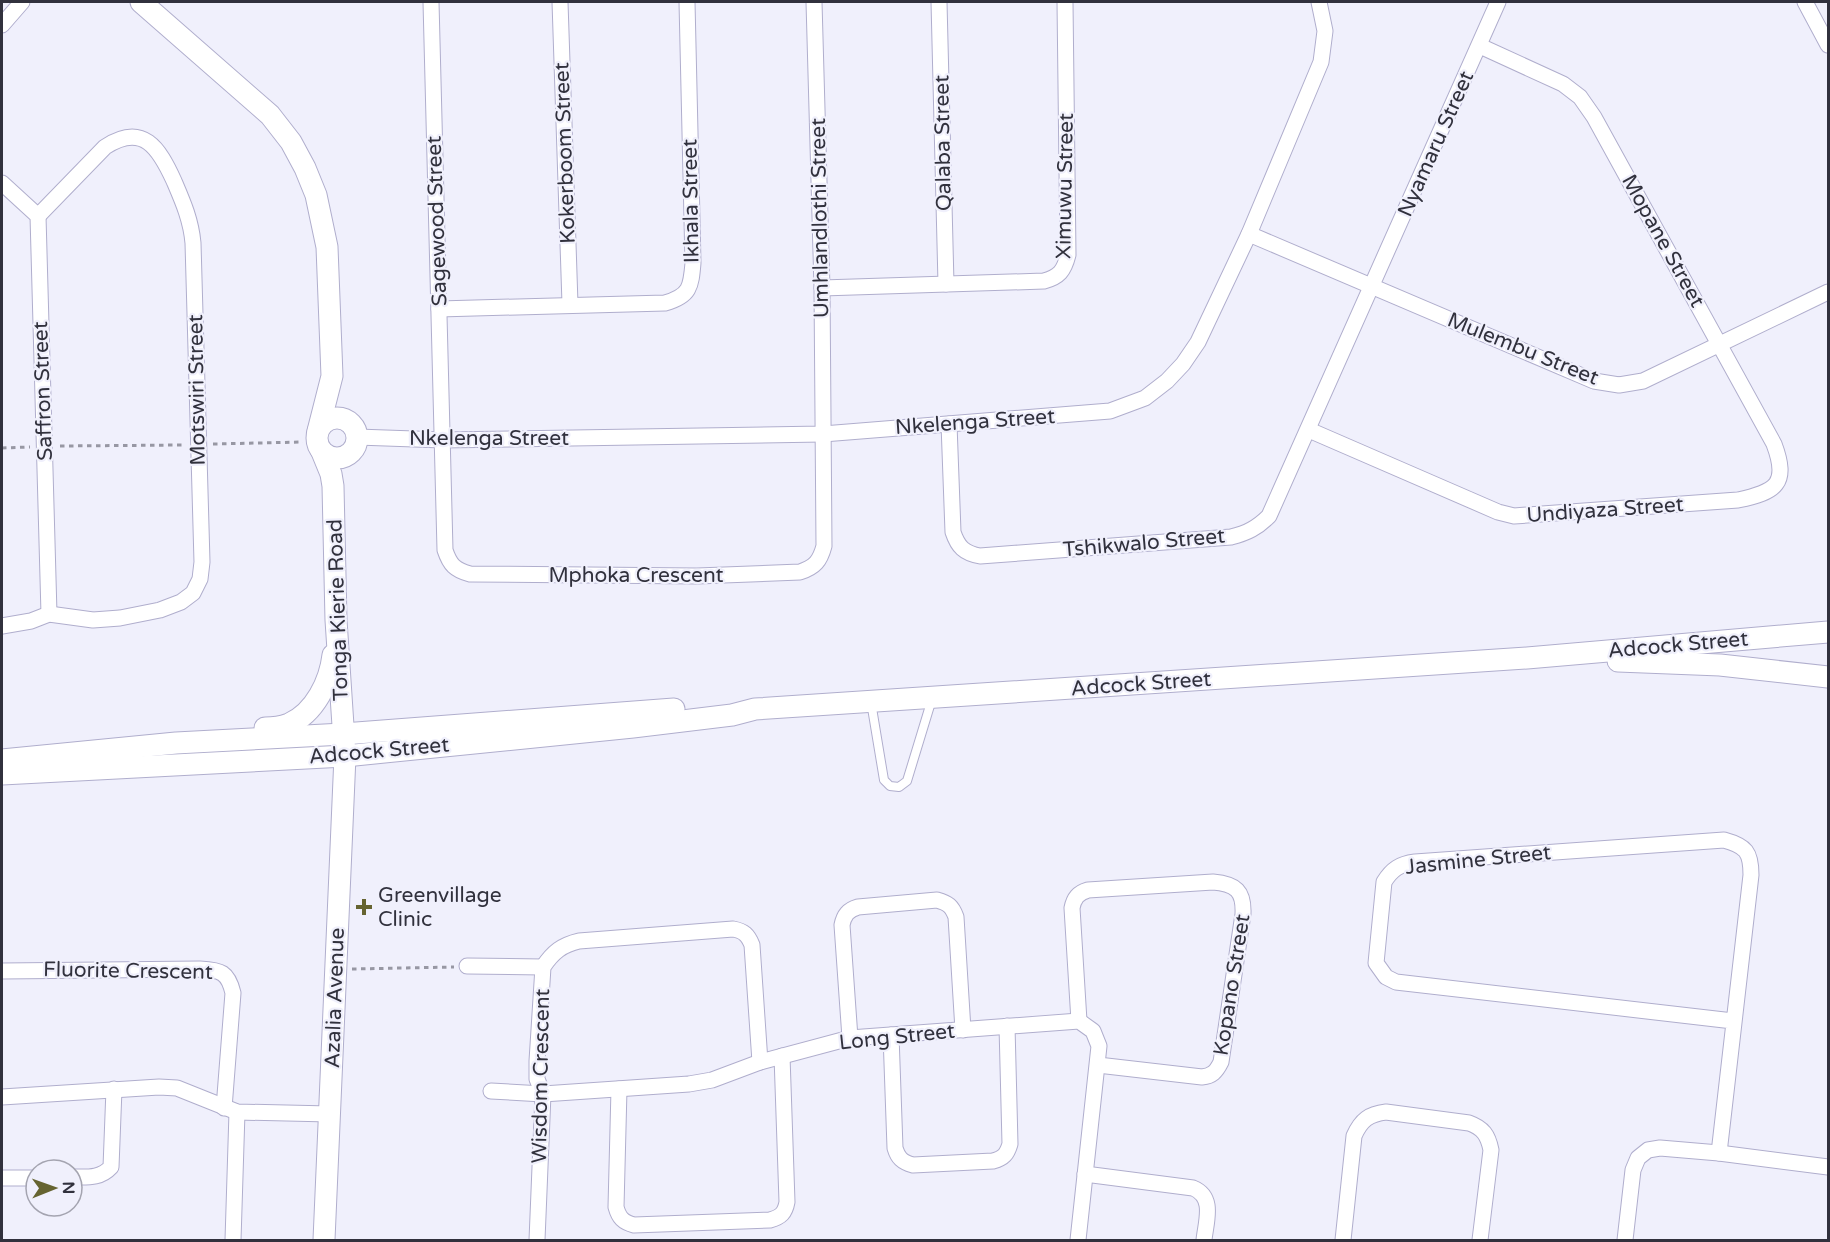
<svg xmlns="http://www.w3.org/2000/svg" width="1830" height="1242" viewBox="0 0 1830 1242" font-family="'Varela Round',sans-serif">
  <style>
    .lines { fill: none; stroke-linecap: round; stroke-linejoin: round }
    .lane-casing { stroke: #b0aecd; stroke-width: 10 }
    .street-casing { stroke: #b0aecd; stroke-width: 17 }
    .secondary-casing { stroke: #b0aecd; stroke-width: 23 }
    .path { stroke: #9797a3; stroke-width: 3; stroke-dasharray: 4.5 4.5; stroke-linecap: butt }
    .lane { stroke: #fff; stroke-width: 8 }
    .street { stroke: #fff; stroke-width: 15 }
    .secondary { stroke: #fff; stroke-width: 21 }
    .poi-dot { fill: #666431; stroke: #f0f0fc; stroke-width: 2 }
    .labels { text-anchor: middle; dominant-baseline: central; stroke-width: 4.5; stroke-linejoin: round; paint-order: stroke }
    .street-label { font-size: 21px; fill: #31313d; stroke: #f0f0fc }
    .poi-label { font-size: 21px; fill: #31313d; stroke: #f0f0fc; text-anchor: start }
  </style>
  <rect width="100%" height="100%" fill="#f0f0fc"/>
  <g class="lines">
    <!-- lane casing -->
    <g class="lane-casing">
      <path id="lane" d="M871 702 884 780 890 786 899 787 907 781 932 699"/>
    </g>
    <!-- street casing -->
    <g class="street-casing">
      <g id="street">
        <path d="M431 2 445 550C450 565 455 570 470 574L697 576 800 572C815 567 820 561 824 546L822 288 814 2"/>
        <path d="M560 2 570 304"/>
        <path d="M939 2 946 284"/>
        <path d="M1805 2 1828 45"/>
        <path d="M2 25 22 2"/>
        <path d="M2 183 38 216 49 614"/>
        <path d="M1249 234 1594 381 1619 385 1643 381 1828 292"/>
        <path d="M822 288 1044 281C1059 277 1064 271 1068 255L1065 2"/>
        <path d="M439 309 665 303C690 296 691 287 693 263L687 2"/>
        <path d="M949 424 953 532C958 547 964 553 980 556L1231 537C1247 533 1257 528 1269 516L1498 2"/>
        <path d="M1309 430 1498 512 1514 516 1738 500C1776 492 1789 484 1774 444L1594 117 1580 97 1563 84 1480 46"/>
        <path d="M357 437 443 440 823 434 1110 411 1145 398 1167 381 1183 364 1198 342 1249 234 1321 62 1325 31 1319 2"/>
        <path d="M2 626 31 621 49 614 93 620 120 618 160 610 181 602 193 593 200 579 202 562 193 243C191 220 183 202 174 181 159 148 143 122 105 147L38 216"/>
        <path d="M467 966 543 967"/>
        <path d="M2 971 200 969C221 970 228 972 233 993L224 1108"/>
        <path d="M1079 1021 1072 908C1074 898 1078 893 1088 890L1213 882C1236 884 1244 891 1243 914L1221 1062C1216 1072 1212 1076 1202 1077L1098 1065"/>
        <path d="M891 1035 895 1148C898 1158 902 1162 913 1165L993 1161C1004 1158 1007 1154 1010 1144L1007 1026"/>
        <path d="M850 1038 842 925C844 915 848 910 858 907L937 900C948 903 952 906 956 917L963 1030"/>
        <path d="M619 1089 616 1207C619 1218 623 1222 634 1225L770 1220C781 1217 785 1213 787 1202L782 1056"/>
        <path d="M491 1091 543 1094 689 1084 712 1080 760 1062 850 1038 1079 1021 1093 1031 1099 1046 1078 1240"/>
        <path d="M2 1097 159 1087 177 1088 237 1112 330 1114"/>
        <path d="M1719 1153 1751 875C1751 852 1746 846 1724 840L1415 862C1400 864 1392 869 1384 882L1376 963 1386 977 1396 982 1733 1021"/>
        <path d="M1085 1174 1193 1188C1215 1197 1206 1221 1204 1240"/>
        <path d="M72 1177C87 1177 100 1179 111 1167L114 1089"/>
        <path d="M2 1178H36"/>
        <path d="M233 1240 237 1112"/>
        <path d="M537 1240 543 1094 537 1079V1061L543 967C553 952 562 945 579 941L733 929C744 931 748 935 752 945L760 1062"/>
        <path d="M1343 1240 1354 1136C1361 1120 1369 1114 1386 1112L1469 1123C1483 1128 1488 1135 1491 1150L1480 1240"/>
        <path d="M1625 1240 1633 1170 1638 1158 1648 1150 1660 1148 1719 1153 1828 1167"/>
      </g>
    </g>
    <!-- secondary casing -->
    <g class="secondary-casing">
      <g id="secondary">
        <path d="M141 2 270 115 291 142 305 168 316 195 327 247 332 376 318 431"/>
        <circle cx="337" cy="438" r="20"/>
        <path d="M322 452 331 474 333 486 336 620 345 756 324 1240"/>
        <path d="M1618 661 1720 665 1828 677"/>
        <path d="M265 728C273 728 281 727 289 724 315 713 330 681 333 655"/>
        <path d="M2 760 176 743 343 734 674 709"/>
        <path d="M2 774 345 756 633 727 732 715 755 709 1527 658 1828 632"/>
      </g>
    </g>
    <!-- path -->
    <g class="path">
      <path d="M213 444 303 442"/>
      <path d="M60 446 183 445"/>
      <path d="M2 448 30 447"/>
      <path d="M352 969 454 967"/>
    </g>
    <!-- lane -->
    <use href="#lane" class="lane"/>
    <!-- street -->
    <use href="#street" class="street"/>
    <!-- secondary -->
    <use href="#secondary" class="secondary"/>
  </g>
  <!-- markers -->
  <path class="poi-dot" d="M361 898h6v6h6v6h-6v6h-6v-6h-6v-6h6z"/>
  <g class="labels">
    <!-- street labels -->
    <g class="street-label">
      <text transform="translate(943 143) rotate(-91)">Qalaba Street</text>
      <text transform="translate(1436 144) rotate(-66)">Nyamaru Street</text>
      <text transform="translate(565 153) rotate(-92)">Kokerboom Street</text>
      <text transform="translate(1065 186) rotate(-89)">Ximuwu Street</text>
      <text transform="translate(691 201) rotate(-91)">Ikhala Street</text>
      <text transform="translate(820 218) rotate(-91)">Umhlandlothi Street</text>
      <text transform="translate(437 221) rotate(-92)">Sagewood Street</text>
      <text transform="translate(1663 241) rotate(61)">Mopane Street</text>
      <text transform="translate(1523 349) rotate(22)">Mulembu Street</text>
      <text transform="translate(197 390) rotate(-91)">Motswiri Street</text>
      <text transform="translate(43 391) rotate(-92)">Saffron Street</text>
      <text transform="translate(975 422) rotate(-4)">Nkelenga Street</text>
      <text x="489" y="438">Nkelenga Street</text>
      <text transform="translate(1605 510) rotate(-4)">Undiyaza Street</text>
      <text transform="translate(1144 543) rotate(-5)">Tshikwalo Street</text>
      <text x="636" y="575">Mphoka Crescent</text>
      <text transform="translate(338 610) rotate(-92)">Tonga Kierie Road</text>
      <text transform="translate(1678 645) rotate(-5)">Adcock Street</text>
      <text transform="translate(1141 684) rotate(-4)">Adcock Street</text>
      <text transform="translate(379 751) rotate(-5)">Adcock Street</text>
      <text transform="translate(1478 860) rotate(-6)">Jasmine Street</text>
      <text transform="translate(128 971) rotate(1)">Fluorite Crescent</text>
      <text transform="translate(1232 985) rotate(-81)">Kopano Street</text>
      <text transform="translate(335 998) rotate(-88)">Azalia Avenue</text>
      <text transform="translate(897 1037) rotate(-6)">Long Street</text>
      <text transform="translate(541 1076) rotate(-89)">Wisdom Crescent</text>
    </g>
    <!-- poi labels -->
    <g class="poi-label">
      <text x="378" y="895">Greenvillage<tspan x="378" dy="24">Clinic</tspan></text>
    </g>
  </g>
  <!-- border -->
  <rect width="1830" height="1242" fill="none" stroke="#31313d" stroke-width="6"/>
  <!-- north arrow -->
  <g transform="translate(54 1188) rotate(89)"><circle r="28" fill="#f0f0fc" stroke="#a4a4b0" stroke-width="1.5"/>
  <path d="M0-4.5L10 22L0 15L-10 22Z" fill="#666431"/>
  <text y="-9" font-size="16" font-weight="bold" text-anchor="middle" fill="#31313d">N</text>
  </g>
</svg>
